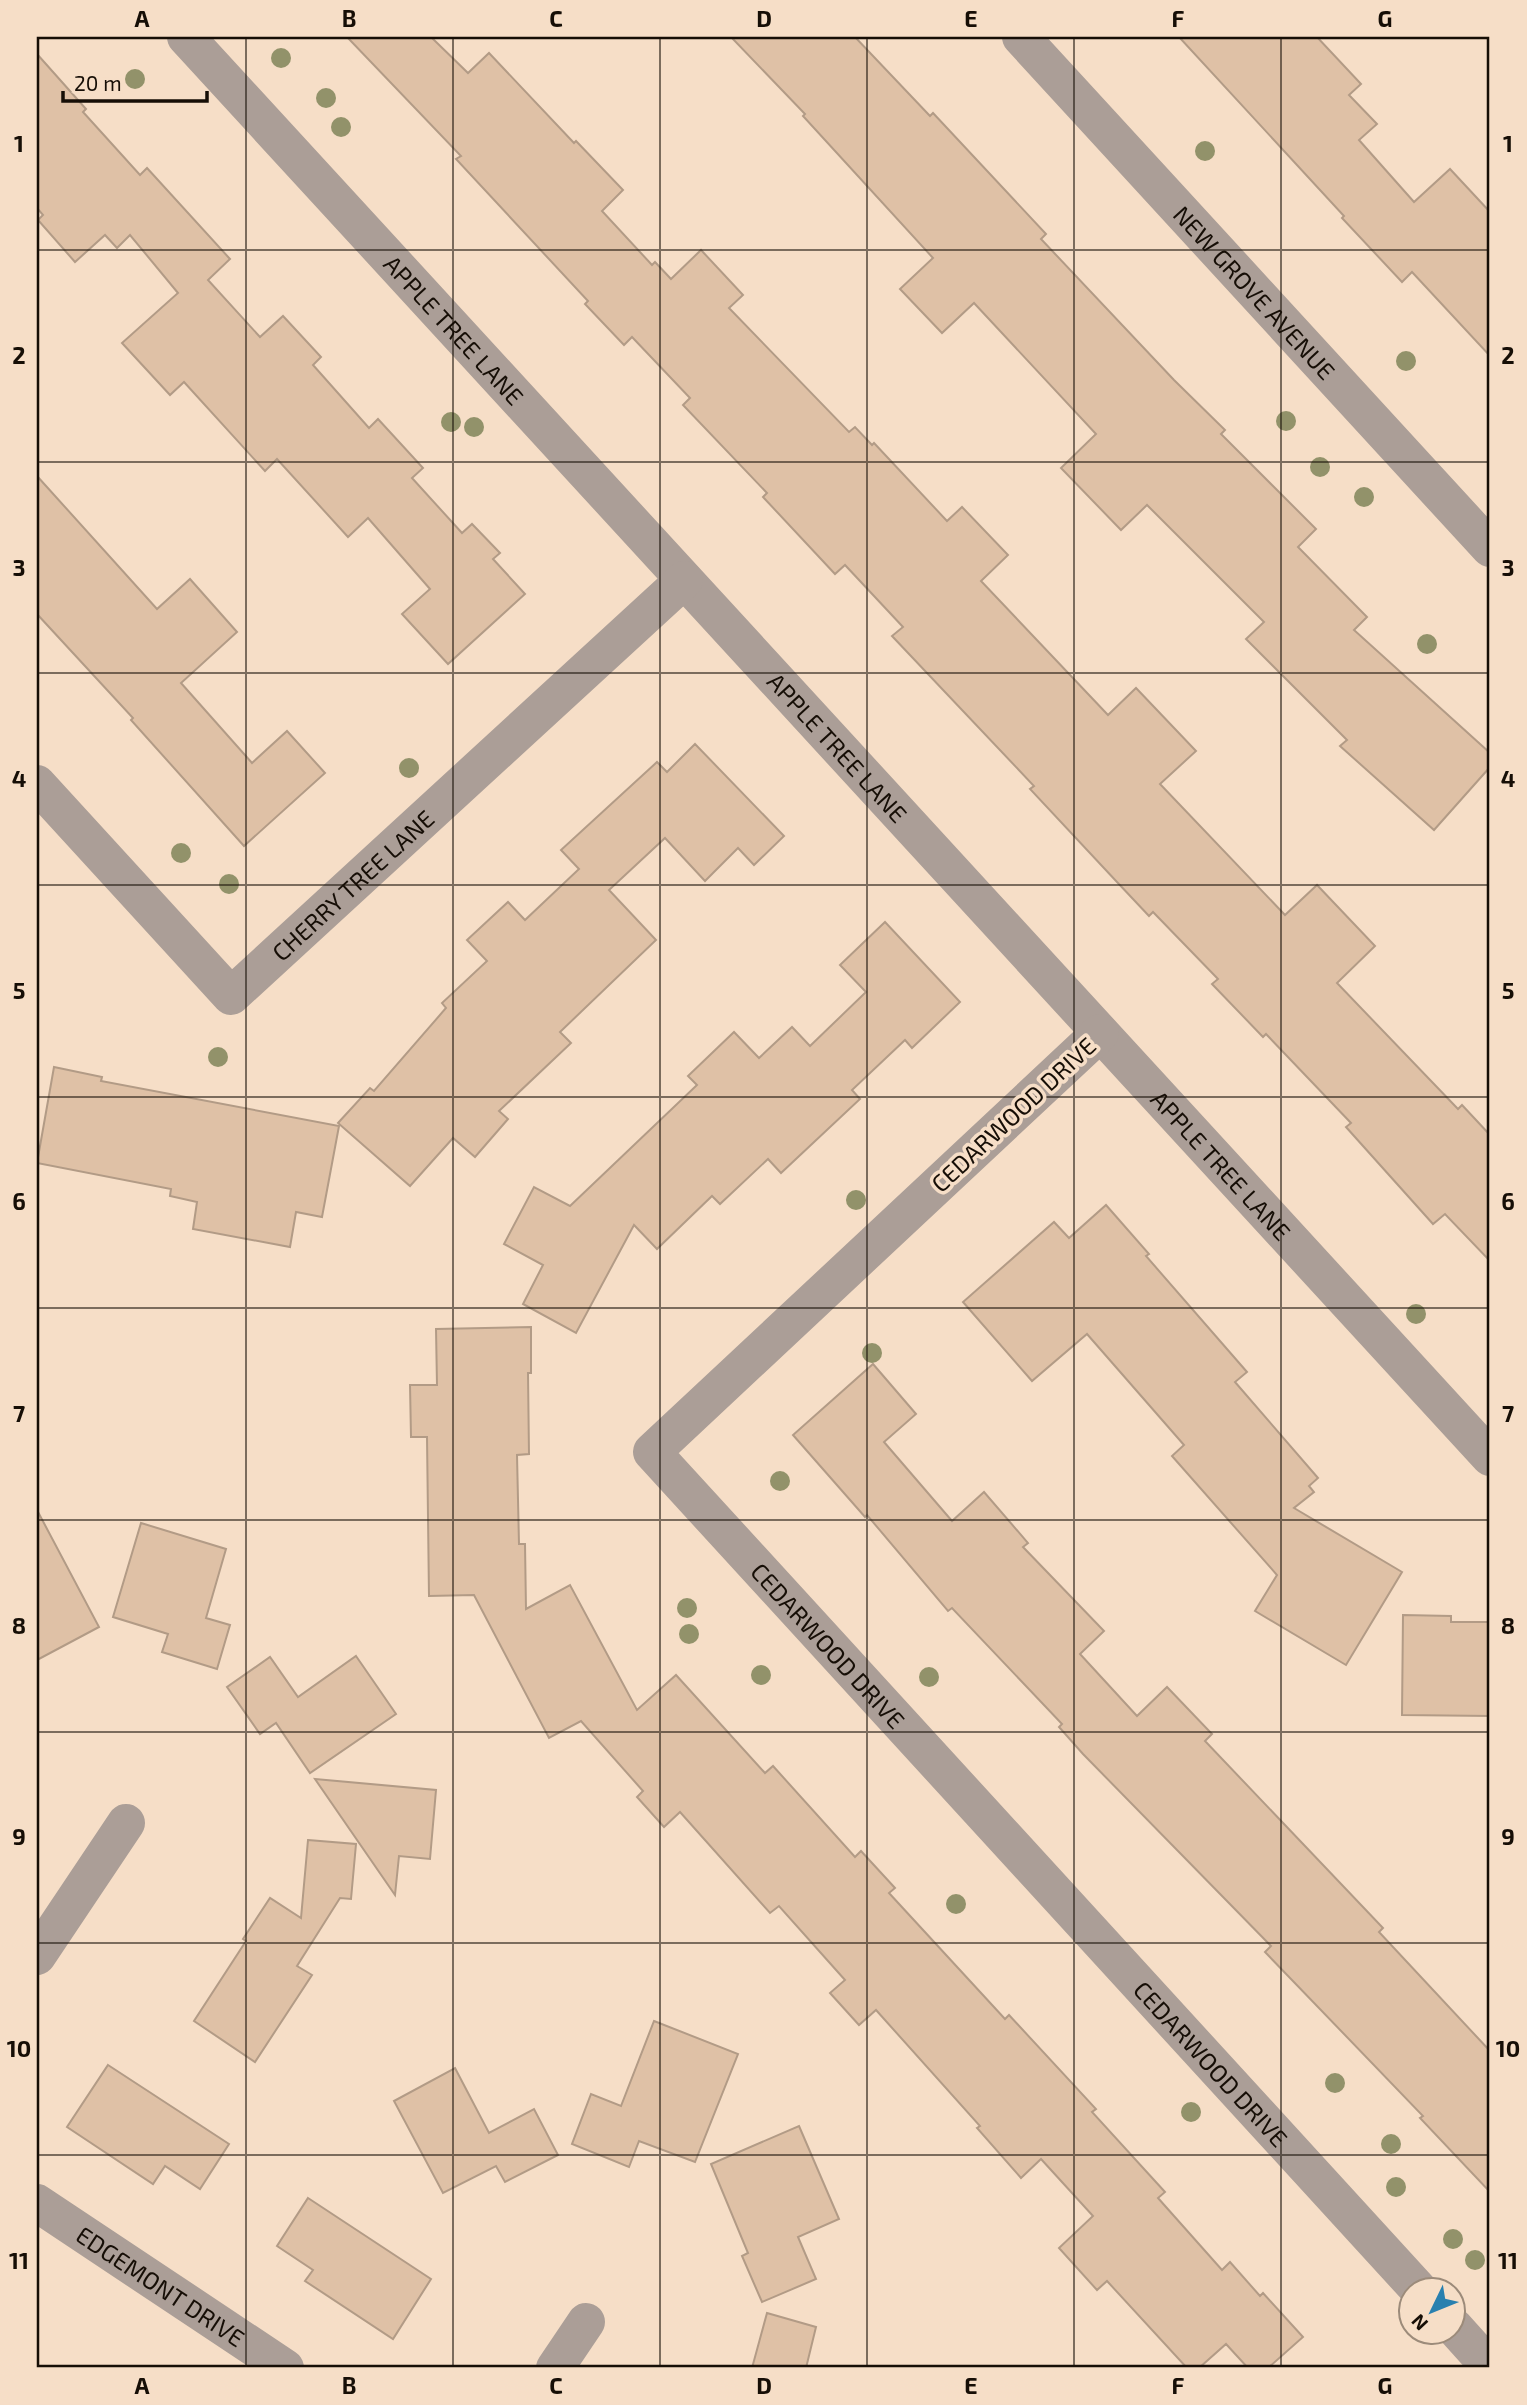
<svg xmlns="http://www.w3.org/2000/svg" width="1527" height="2405" viewBox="0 0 1527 2405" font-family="'Exo 2',sans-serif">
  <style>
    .building { fill: #dfc1a6; stroke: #b29b86; stroke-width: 2 }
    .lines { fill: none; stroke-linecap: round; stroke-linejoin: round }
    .street { stroke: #ab9e97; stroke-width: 38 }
    .tree { fill: #92926a }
    .grid { fill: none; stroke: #160e06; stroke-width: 2; stroke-opacity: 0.55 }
    .labels { text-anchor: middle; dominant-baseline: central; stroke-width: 7; stroke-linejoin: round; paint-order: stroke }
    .street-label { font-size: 24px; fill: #160e06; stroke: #f6dec7 }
    .neatline { fill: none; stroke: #160e06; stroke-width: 2.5 }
    .grid-label { font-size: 23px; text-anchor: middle; font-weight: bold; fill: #160e06 }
  </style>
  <rect width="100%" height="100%" fill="#f6dec7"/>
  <!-- building -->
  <g class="building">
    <path d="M347 37H431L468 73 489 53 574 143 576 141 623 190 602 211 652 265 655 262 671 279 701 250 743 295 729 308 849 432 855 427 872 445 874 443 947 521 962 507 1008 555 981 581 1108 715 1136 688 1196 751 1160 784 1285 915 1317 885 1375 946 1337 983 1458 1109 1462 1105 1490 1135V1261L1445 1214 1433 1224 1346 1127 1351 1123 1266 1034 1263 1037 1212 984 1218 979 1153 912 1149 916 1117 882 1030 789 1034 786 892 636 903 627 845 565 835 574 763 497 767 493 683 405 690 398 632 337 624 345 585 304 588 301 456 159 461 156Z"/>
    <path d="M731 37H855L930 116 933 113 1046 234 1041 239 1174 380 1225 430 1221 434 1316 529 1298 547 1367 617 1354 630 1490 753V767L1434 830 1340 746 1347 740 1246 639 1264 622 1147 505 1121 530 1061 468 1096 434 974 303 942 333 900 289 933 258 803 116 805 114Z"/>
    <path d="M1179 37H1317L1361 84 1349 95 1377 124 1359 140 1414 202 1450 169 1490 212V356L1412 272 1402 282 1342 218 1344 216Z"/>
    <path d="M37 54 86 109 83 112 140 175 147 168 230 259 208 280 260 337 283 316 321 357 313 365 369 428 378 419 423 468 412 478 462 533 472 524 500 553 493 559 525 594 448 664 402 614 430 589 368 518 348 537 277 459 265 471 184 382 170 395 122 343 178 293 130 235 117 248 105 235 75 262 38 220 43 215 37 208Z"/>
    <path d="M37 476 157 609 190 579 237 632 181 683 252 763 287 731 325 773 244 846 131 720 133 718 37 614Z"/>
    <path d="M695 744 784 836 754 865 738 848 705 881 665 838 609 890 656 940 560 1032 571 1043 499 1111 508 1119 475 1157 453 1138 410 1186 338 1123 370 1088 374 1091 446 1008 442 1003 487 961 467 940 508 902 525 920 579 869 561 850 657 762 667 772Z"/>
    <path d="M885 922 960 1002 912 1048 905 1040 852 1090 860 1099 781 1173 768 1159 720 1204 712 1196 657 1249 634 1225 576 1333 523 1304 543 1265 504 1244 534 1187 570 1206 697 1085 688 1076 734 1032 759 1058 792 1027 810 1046 866 992 840 965Z"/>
    <path d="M54 1067 102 1077 101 1081 339 1126 322 1217 296 1212 290 1247 193 1229 197 1202 170 1196 171 1189 37 1163Z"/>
    <path d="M1106 1205 1149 1254 1146 1256 1247 1372 1235 1382 1318 1478 1309 1486 1314 1492 1294 1508 1402 1572 1346 1665 1255 1611 1277 1575 1172 1456 1184 1445 1087 1334 1032 1381 963 1302 1054 1222 1069 1238Z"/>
    <path d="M531 1327V1373H528L529 1454 517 1455 519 1544H525L526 1609 570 1585 637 1710 676 1675 765 1773 773 1766 855 1857 861 1851 895 1888 889 1893 1005 2019 1009 2015 1096 2109 1092 2112 1165 2192 1158 2198 1222 2270 1230 2262 1260 2296 1263 2293 1303 2337 1268 2368H1248L1226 2344 1199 2368H1187L1107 2281 1097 2290 1059 2248 1093 2216 1041 2159 1021 2178 977 2128 980 2126 876 2010 859 2025 830 1993 845 1980 779 1906 770 1913 680 1812 664 1827 637 1797 643 1791 581 1721 549 1738 474 1595 429 1596 427 1437H411L410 1385H437L436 1329Z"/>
    <path d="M873 1364 916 1414 884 1442 952 1521 984 1492 1028 1543 1023 1547 1104 1631 1080 1654 1137 1716 1167 1687 1212 1734 1205 1741 1383 1928 1379 1932 1490 2051V2192L1420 2118 1423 2116 1265 1952 1271 1946 1083 1754 1059 1727 1062 1724 952 1608 948 1611 867 1515 865 1517 793 1435Z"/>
    <path d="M37 1510 99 1627 37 1660Z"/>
    <path d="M141 1523 226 1549 206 1618 230 1625 217 1669 162 1652 168 1634 113 1617Z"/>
    <path d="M1403 1615 1451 1616V1622H1490V1716L1402 1715Z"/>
    <path d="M356 1656 396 1714 310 1773 276 1723 260 1734 227 1687 270 1657 298 1697Z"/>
    <path d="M315 1779 436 1790 430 1859 399 1856 395 1895Z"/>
    <path d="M308 1840 356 1844 351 1899 340 1898 297 1966 312 1975 255 2062 194 2021 246 1941 243 1939 270 1898 301 1918Z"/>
    <path d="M654 2021 738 2054 695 2162 639 2141 629 2167 572 2144 591 2094 621 2106Z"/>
    <path d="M108 2065 229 2144 200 2189 165 2166 153 2184 67 2127Z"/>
    <path d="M455 2068 489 2133 534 2109 558 2155 505 2182 496 2166 443 2193 394 2101Z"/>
    <path d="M799 2126 839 2219 798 2237 816 2279 762 2302 742 2256 748 2253 711 2164Z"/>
    <path d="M308 2198 431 2279 393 2339 305 2281 313 2270 277 2246Z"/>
    <path d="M767 2313 816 2327 806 2368H752Z"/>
  </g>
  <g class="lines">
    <!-- street -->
    <g class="street">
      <path id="s1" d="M186 37 1490 1457"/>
      <path id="s2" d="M1021 37 1490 548"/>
      <path id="s3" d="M37 784 231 996 684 580"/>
      <path id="s4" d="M1100 1033 652 1452 1419 2290"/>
      <path d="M37 1956 126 1823"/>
      <path id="s5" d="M37 2203 285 2368"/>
      <path d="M1454 2327 1490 2367"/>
      <path d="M555 2368 586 2322"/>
    </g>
  </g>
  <!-- trees -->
  <g class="tree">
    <circle cx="281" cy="58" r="10"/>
    <circle cx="135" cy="79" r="10"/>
    <circle cx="326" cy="98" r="10"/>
    <circle cx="341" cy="127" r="10"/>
    <circle cx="1205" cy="151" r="10"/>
    <circle cx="1406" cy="361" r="10"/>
    <circle cx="1286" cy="421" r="10"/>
    <circle cx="451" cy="422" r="10"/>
    <circle cx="474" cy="427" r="10"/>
    <circle cx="1320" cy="467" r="10"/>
    <circle cx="1364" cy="497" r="10"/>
    <circle cx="1427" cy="644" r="10"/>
    <circle cx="409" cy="768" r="10"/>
    <circle cx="181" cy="853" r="10"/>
    <circle cx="229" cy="884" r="10"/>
    <circle cx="218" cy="1057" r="10"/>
    <circle cx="856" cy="1200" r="10"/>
    <circle cx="1416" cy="1314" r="10"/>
    <circle cx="872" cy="1353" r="10"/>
    <circle cx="780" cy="1481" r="10"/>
    <circle cx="687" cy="1608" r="10"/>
    <circle cx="689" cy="1634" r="10"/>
    <circle cx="761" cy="1675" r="10"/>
    <circle cx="929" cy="1677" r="10"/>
    <circle cx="956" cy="1904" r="10"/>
    <circle cx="1335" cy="2083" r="10"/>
    <circle cx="1191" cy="2112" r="10"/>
    <circle cx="1391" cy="2144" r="10"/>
    <circle cx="1396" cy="2187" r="10"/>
    <circle cx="1453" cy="2239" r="10"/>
    <circle cx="1475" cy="2260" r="10"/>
  </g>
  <!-- grid -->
  <path class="grid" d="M246 37V2368M453 37V2368M660 37V2368M867 37V2368M1074 37V2368M1281 37V2368M37 250H1490M37 462H1490M37 673H1490M37 885H1490M37 1097H1490M37 1308H1490M37 1520H1490M37 1732H1490M37 1943H1490M37 2155H1490"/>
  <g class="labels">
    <!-- street labels -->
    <g class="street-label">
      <text stroke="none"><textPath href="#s2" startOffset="346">NEW GROVE AVENUE</textPath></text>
      <text stroke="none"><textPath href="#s1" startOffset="397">APPLE TREE LANE</textPath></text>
      <text stroke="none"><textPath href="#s1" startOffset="964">APPLE TREE LANE</textPath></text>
      <text stroke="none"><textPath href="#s3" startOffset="452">CHERRY TREE LANE</textPath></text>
      <text transform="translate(1013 1114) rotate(-43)">CEDARWOOD DRIVE</text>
      <text stroke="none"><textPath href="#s1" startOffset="1531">APPLE TREE LANE</textPath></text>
      <text stroke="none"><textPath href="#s4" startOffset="875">CEDARWOOD DRIVE</textPath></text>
      <text stroke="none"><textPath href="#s4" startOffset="1442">CEDARWOOD DRIVE</textPath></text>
      <text stroke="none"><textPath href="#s5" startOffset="149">EDGEMONT DRIVE</textPath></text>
    </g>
  </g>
  <!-- border -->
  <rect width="1527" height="2405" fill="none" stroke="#f6dec7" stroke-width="77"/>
  <!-- north arrow -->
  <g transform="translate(1432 2311) rotate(227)"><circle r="33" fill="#f6dec7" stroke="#9c8b7a" stroke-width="2"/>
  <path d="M0-5L12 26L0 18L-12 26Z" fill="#2980af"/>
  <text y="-10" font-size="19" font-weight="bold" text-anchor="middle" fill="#160e06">N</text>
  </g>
  <!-- scale -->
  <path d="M63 91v10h144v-10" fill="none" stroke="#160e06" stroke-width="3.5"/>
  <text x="74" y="91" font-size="21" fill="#160e06" stroke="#f6dec7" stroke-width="5" paint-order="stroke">20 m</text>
  <rect x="38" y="38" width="1450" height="2328" class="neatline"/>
  <g class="grid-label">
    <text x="142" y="27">A</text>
    <text x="349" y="27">B</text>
    <text x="556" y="27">C</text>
    <text x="764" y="27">D</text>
    <text x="971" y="27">E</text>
    <text x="1178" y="27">F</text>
    <text x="1385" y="27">G</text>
    <text x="19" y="152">1</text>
    <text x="1508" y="152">1</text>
    <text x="19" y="364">2</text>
    <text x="1508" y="364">2</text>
    <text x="19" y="576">3</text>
    <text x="1508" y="576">3</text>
    <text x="19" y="787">4</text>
    <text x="1508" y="787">4</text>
    <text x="19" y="999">5</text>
    <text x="1508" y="999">5</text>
    <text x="19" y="1210">6</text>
    <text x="1508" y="1210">6</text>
    <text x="19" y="1422">7</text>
    <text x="1508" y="1422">7</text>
    <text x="19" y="1634">8</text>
    <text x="1508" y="1634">8</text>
    <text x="19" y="1845">9</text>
    <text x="1508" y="1845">9</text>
    <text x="19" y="2057">10</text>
    <text x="1508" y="2057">10</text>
    <text x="19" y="2269">11</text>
    <text x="1508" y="2269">11</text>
    <text x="142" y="2394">A</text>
    <text x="349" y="2394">B</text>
    <text x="556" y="2394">C</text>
    <text x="764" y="2394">D</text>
    <text x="971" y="2394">E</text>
    <text x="1178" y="2394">F</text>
    <text x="1385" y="2394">G</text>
  </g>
</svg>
